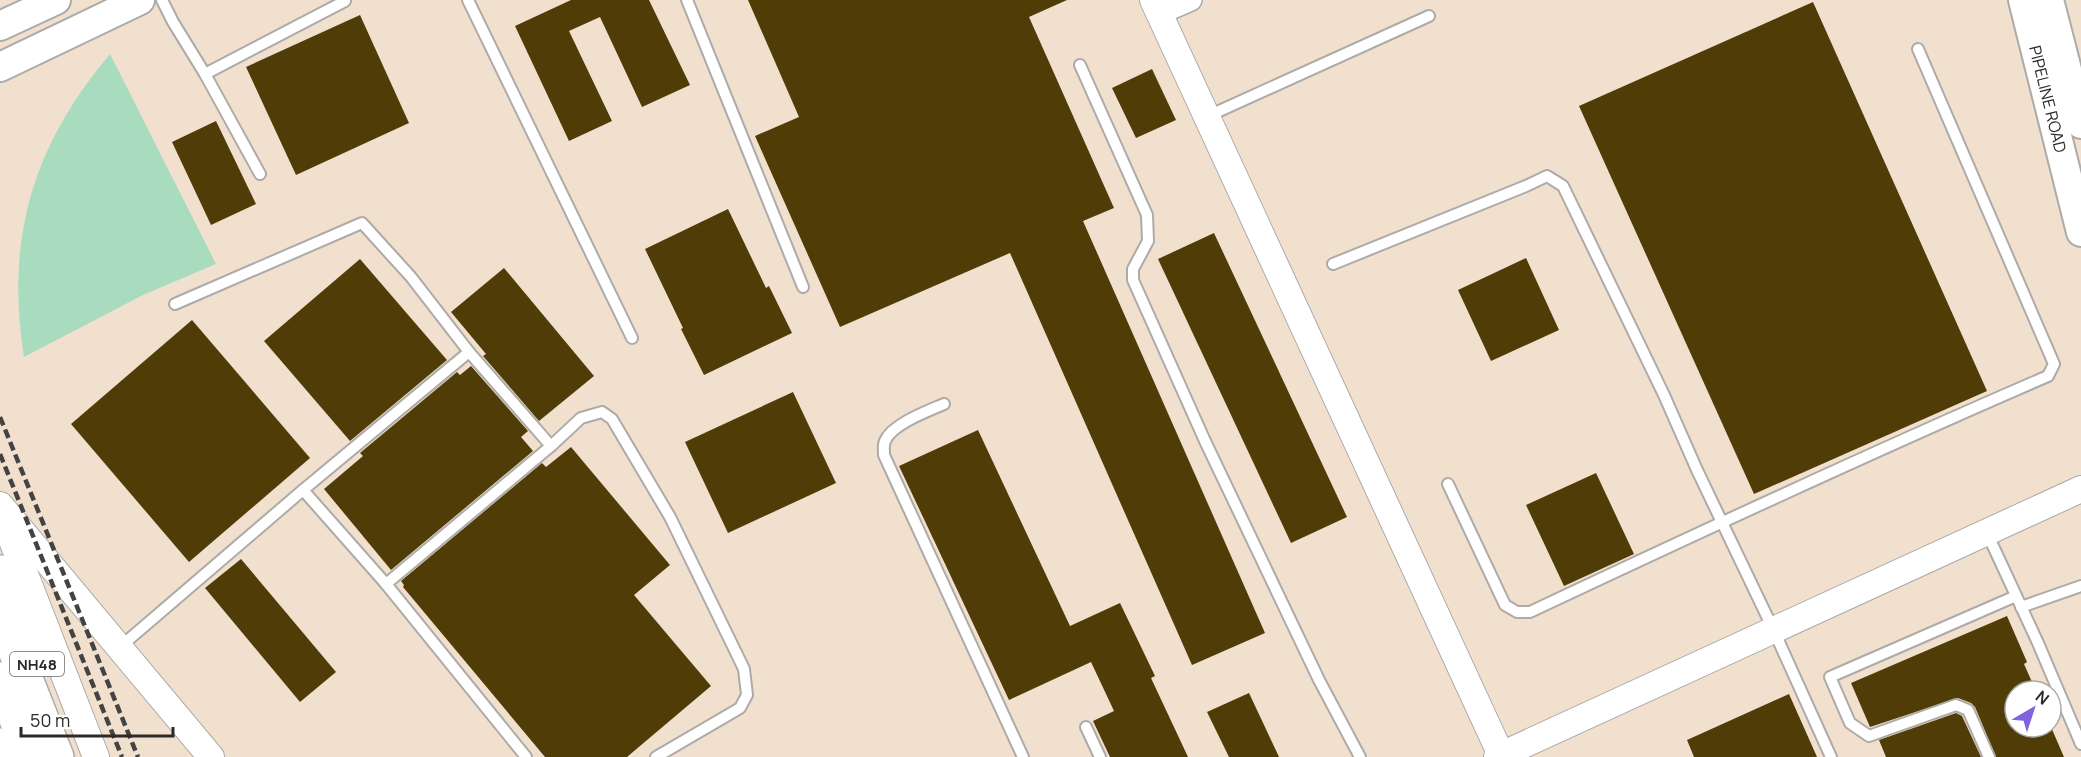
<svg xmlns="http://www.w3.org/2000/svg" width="2081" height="757" viewBox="0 0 2081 757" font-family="Manrope,sans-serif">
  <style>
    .industrial { fill: #f2e0cf; fill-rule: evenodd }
    .green { fill: #a9dbbf }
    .building { fill: #503c06 }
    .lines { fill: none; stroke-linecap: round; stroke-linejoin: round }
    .service-casing { stroke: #adaba8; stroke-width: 14 }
    .minor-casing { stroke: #adaba8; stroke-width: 24 }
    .tertiary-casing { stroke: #adaba8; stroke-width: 28 }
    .secondary-casing { stroke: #adaba8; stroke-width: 32 }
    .trunk-casing { stroke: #adaba8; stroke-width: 36 }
    .motorway-casing { stroke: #adaba8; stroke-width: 36 }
    .service { stroke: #fff; stroke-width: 10 }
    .minor { stroke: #fff; stroke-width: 21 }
    .tertiary { stroke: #fff; stroke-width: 26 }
    .secondary { stroke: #fff; stroke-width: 28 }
    .trunk { stroke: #fff; stroke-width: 33 }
    .motorway { stroke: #fff; stroke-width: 33 }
    .rail { stroke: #444341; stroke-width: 4.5; stroke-dasharray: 9 4.5; stroke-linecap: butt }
    .labels { text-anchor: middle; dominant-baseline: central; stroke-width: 6; stroke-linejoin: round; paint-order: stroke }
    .shield { fill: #fff; stroke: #6b6a69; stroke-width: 1.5 }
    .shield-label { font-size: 15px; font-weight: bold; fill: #2b2a29 }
    .street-label { font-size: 16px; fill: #2b2a29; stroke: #fff }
  </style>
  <rect width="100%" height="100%" fill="#eeede9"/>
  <!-- industrial -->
  <path class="industrial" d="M0 0H2081V757H0ZM2015 691H2051V727H2015Z"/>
  <!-- green -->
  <path class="green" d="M110 54 216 264 143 295 24 357C5 239 33 145 110 54Z"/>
  <!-- building -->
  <g class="building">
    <path d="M571 0H649L690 85 642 107 600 17 569 31 612 121 569 141 515 26Z"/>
    <path d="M748 0H1067L1029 17 1114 208 1083 221 1265 633 1192 665 1010 253 840 327 755 136 799 117Z"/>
    <path d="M1813 2 1987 391 1754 494 1579 106Z"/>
    <path d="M360 15 409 123 296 175 246 67Z"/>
    <path d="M1152 69 1176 120 1136 138 1112 88Z"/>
    <path d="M216 121 256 204 211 225 172 142Z"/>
    <path d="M728 209 766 288 769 286 792 333 704 375 681 329 683 328 645 249Z"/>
    <path d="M1214 233 1347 517 1291 543 1158 259Z"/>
    <path d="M1526 258 1559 330 1491 361 1458 290Z"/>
    <path d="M360 259 447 360 350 441 264 341Z"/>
    <path d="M504 268 594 376 539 421 483 356 486 354 451 312Z"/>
    <path d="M192 320 310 458 189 562 71 424Z"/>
    <path d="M471 366 528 431 521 437 533 451 391 570 324 489 363 456 360 453 457 372 460 375Z"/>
    <path d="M793 392 836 483 728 533 685 442Z"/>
    <path d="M978 430 1070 626 1120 603 1155 676 1151 678 1188 757H1110L1093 721 1114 711 1091 662 1009 700 899 466Z"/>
    <path d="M571 447 670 565 634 595 711 686 627 757H545L403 587 404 585 401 581 542 463 546 467Z"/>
    <path d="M1596 473 1634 554 1564 586 1526 505Z"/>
    <path d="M241 559 336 672 300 702 205 588Z"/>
    <path d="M2007 616 2027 662 2024 664 2036 691H2015V727H2051L2064 757H1996L1975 707 1971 703 1958 698 1870 727 1851 683Z"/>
    <path d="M1249 693 1279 757H1229L1207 712Z"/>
    <path d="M1789 694 1817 757H1694L1687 740Z"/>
    <path d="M1956 713 1962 716 1981 757H1886L1879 740Z"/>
  </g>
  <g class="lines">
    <!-- service casing -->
    <g class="service-casing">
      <g id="service">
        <path d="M162 0 173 22 205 74 260 174"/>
        <path d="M468 0 632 338"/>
        <path d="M687 0 803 287"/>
        <path d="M1080 65 1147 215 1148 241 1133 269V280L1205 441 1319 680 1360 757"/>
        <path d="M205 74 345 1"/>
        <path d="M1206 117 1429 16"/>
        <path d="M1333 264 1526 186 1547 176 1563 186 1664 395 1697 470 1774 631 1831 757"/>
        <path d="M469 352 551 446 581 418 602 412 612 419 670 517 744 669 747 695 740 708 656 757"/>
        <path d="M944 404C928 411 892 424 885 441 883 445 884 450 884 455L1023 757"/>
        <path d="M1448 484 1505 605 1517 612H1530C1702 531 1874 451 2048 376L2054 364 1918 49"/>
        <path d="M303 490 386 584 526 757"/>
        <path d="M1987 533 2038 643 2081 744"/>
        <path d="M386 584 551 446"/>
        <path d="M2021 607 2081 586"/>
        <path d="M120 647 303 490 469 352 411 277 362 223 175 304"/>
        <path d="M1086 727 1100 757"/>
        <path d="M1989 757 1968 710 1956 705 1869 736 1850 723 1830 677 2016 596"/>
      </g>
    </g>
    <!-- minor casing -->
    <g class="minor-casing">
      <path id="minor" d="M1159 14 1191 0"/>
    </g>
    <!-- tertiary casing -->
    <g class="tertiary-casing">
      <g id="tertiary">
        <path d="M1153 0 1501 755"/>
        <path d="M0 505 211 757"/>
        <path d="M4 520 96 757"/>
        <path d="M1497 757 2081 489"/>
      </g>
    </g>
    <!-- secondary casing -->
    <g class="secondary-casing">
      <g id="secondary">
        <path d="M2023 0 2081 232"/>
        <path d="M2049 0 2081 124"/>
        <path d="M0 26 56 0"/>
        <path d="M0 67 140 0"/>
      </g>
    </g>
    <!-- trunk casing -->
    <g class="trunk-casing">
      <g id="trunk">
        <path d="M0 572 29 645"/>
        <path d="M0 745 5 757"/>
      </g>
    </g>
    <!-- motorway casing -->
    <g class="motorway-casing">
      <g id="motorway">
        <path d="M0 613 57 757"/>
        <path d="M0 679 31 757"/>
      </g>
    </g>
    <!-- service -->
    <use href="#service" class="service"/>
    <!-- minor -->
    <use href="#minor" class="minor"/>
    <!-- tertiary -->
    <use href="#tertiary" class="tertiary"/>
    <!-- secondary -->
    <use href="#secondary" class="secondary"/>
    <!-- trunk -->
    <use href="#trunk" class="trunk"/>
    <!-- motorway -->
    <use href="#motorway" class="motorway"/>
    <!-- rail -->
    <g class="rail">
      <path d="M0 417 138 757"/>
      <path d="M0 454 122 757"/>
    </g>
  </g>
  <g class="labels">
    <!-- shield labels -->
    <rect class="shield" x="10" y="652" width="54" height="24" rx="4.5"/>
    <g class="shield-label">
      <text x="37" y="664">NH48</text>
    </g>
    <!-- street labels -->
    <g class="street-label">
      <text transform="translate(2048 99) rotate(76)">PIPELINE ROAD</text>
    </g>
  </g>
  <!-- north arrow -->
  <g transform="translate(2033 709) rotate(39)"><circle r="28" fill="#ffffff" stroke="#aaaaa9" stroke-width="1.5"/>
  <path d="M0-4.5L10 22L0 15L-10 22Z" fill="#8362dd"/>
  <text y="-9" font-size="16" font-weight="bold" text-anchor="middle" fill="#2b2a29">N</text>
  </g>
  <!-- scale -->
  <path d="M21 727v9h152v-9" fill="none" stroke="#2b2a29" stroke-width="3"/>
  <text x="30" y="727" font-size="18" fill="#2b2a29" stroke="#ffffff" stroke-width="4.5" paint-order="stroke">50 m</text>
</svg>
